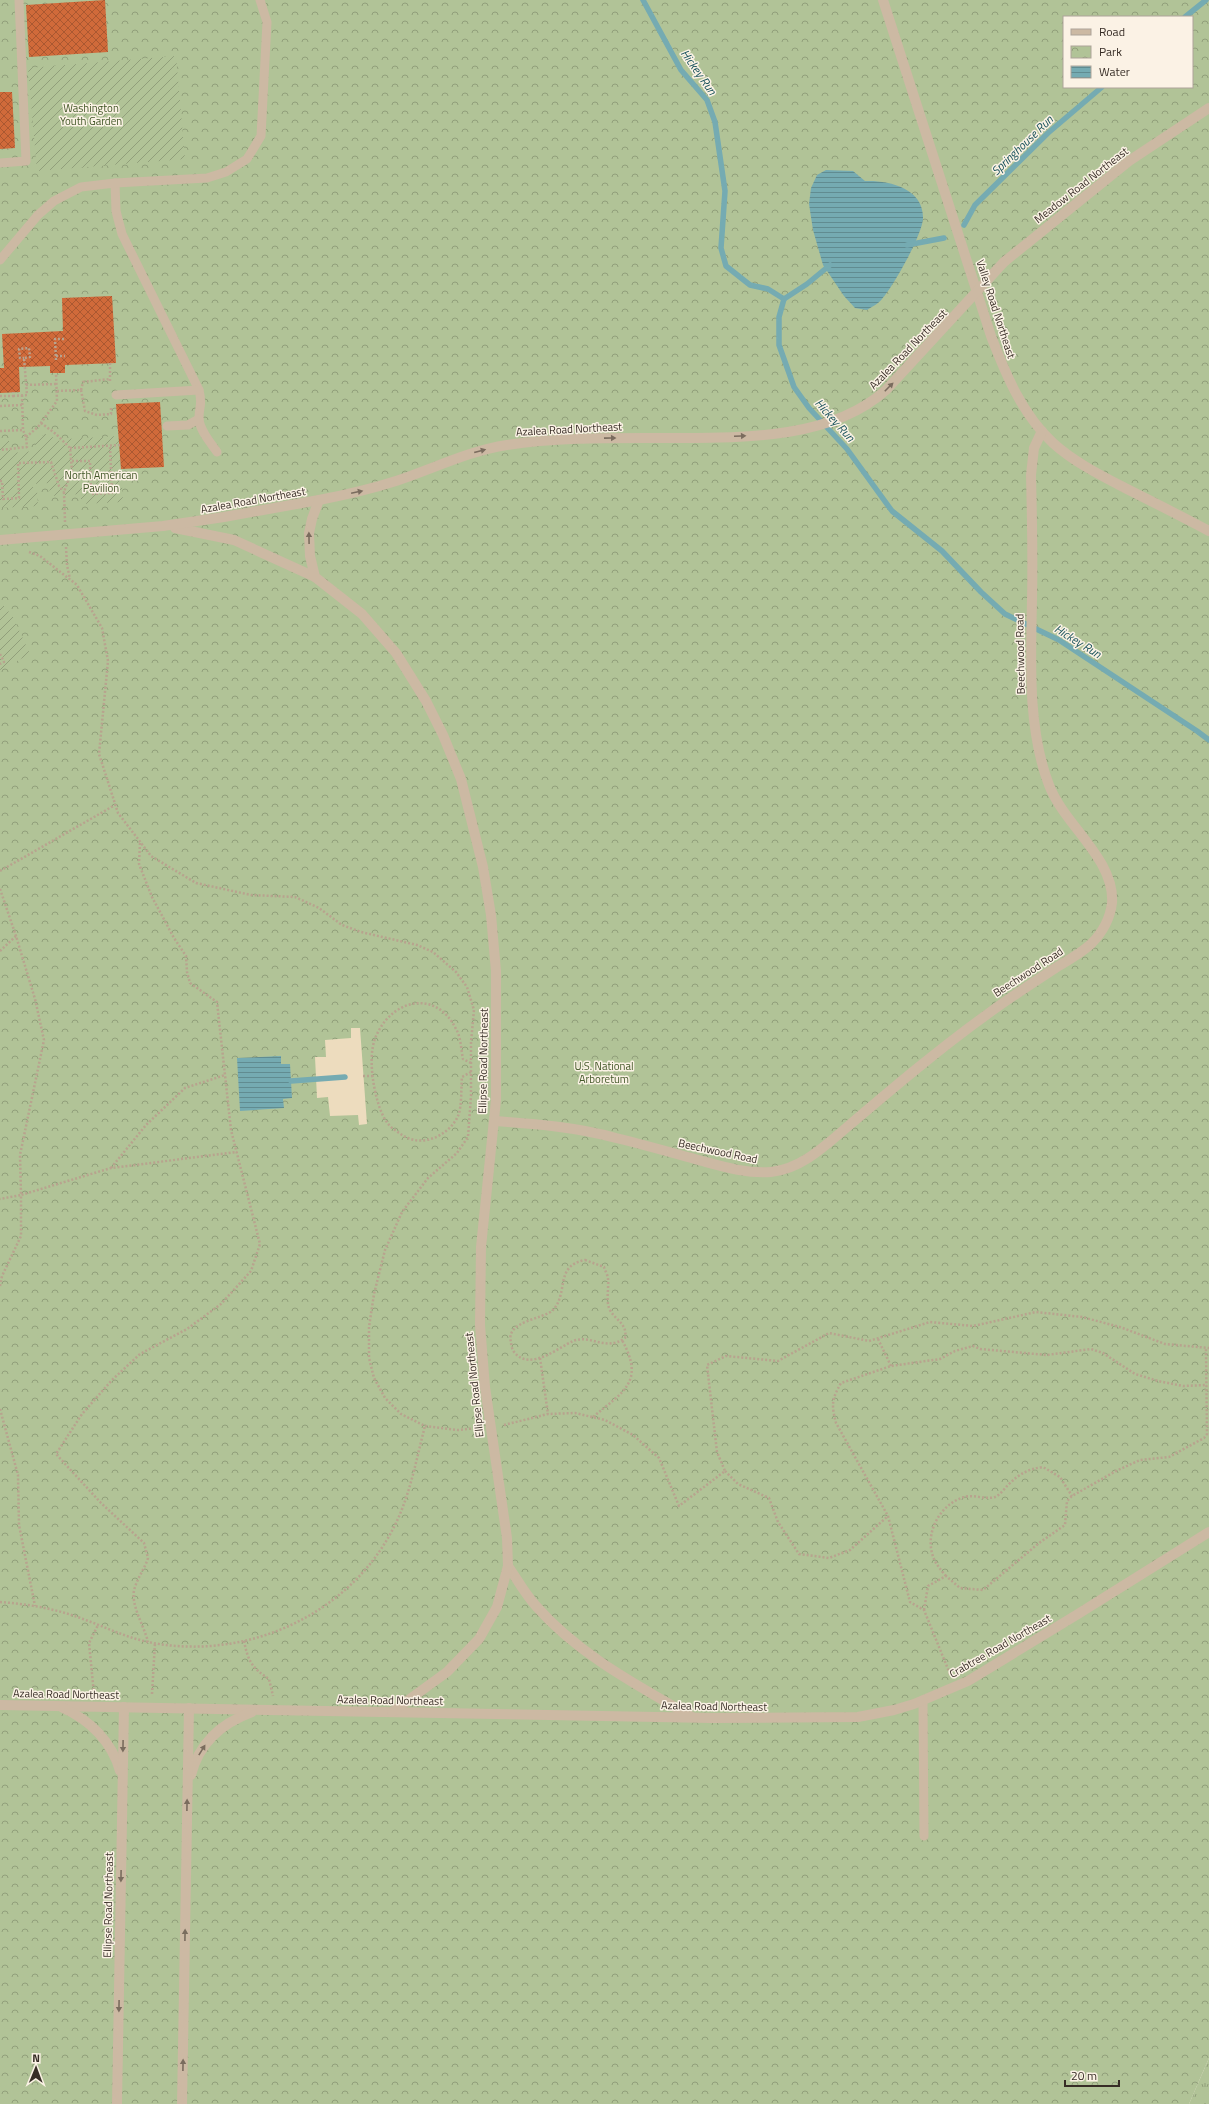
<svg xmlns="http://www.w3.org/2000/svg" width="1209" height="2104" viewBox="0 0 1209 2104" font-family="'Titillium Web',sans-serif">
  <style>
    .grass { fill: url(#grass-tufts) }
    .park { fill: url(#park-crowns); fill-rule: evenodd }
    .garden { fill: url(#garden-furrows) }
    .plaza { fill: #eddcbe }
    .water { fill: url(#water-rules) }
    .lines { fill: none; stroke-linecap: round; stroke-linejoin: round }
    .stream { stroke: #75abb2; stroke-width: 5.5 }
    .building { fill: url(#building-cross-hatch) }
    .path { stroke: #b8a38e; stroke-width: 2.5; stroke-dasharray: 2 2; stroke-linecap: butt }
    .service { stroke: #ccb9a3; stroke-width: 9 }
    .pedestrian { stroke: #ccb9a3; stroke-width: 10 }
    .minor { stroke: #ccb9a3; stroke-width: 10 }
    .oneway { fill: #7a6c5e }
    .labels { text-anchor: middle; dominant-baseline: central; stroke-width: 3; stroke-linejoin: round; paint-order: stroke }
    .park-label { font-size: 11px; fill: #425728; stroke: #fbf2e5 }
    .street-label { font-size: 11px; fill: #372d26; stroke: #fbf2e5 }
    .water-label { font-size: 12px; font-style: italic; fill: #18525b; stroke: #fbf2e5 }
  </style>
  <defs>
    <pattern id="grass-tufts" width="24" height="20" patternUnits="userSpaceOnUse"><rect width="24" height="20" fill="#b1c397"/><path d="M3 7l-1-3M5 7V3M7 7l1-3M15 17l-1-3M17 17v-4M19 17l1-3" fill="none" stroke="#919f7b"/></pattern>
    <pattern id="park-crowns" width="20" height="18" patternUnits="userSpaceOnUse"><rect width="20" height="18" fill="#b1c397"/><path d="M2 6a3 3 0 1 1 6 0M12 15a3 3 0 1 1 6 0" fill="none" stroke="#919f7b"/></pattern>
    <pattern id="garden-furrows" width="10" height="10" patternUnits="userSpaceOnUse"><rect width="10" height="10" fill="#b1c397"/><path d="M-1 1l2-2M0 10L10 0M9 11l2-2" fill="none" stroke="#919f7b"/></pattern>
    <pattern id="water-rules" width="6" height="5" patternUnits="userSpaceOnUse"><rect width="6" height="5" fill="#75abb2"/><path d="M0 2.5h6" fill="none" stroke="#618c91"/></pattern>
    <pattern id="building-cross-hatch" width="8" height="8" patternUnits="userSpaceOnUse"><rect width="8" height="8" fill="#d06a3a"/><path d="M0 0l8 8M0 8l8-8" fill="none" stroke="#aa5831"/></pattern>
  </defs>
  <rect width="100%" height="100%" fill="#f3e9d8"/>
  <!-- grass -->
  <path class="grass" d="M1209 2058V2104H1189Z"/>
  <!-- park -->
  <path class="park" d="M0 0H1209V2058L1189 2104H0ZM1064 17H1192V87H1064Z"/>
  <!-- garden -->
  <g class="garden">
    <path d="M176 56 185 159 37 171 28 68Z"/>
    <path d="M46 434 60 441 66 439 119 436 123 502 81 504V494L50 496 49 483 33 484V491L37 490 38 506 0 508V441H11V453L35 451C34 443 38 437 46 434Z"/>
    <path d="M0 601 13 617 30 654 0 670Z"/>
  </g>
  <!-- plaza -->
  <path class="plaza" d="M351 1028H360L367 1124 359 1125 358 1115 330 1116 328 1097 317 1098 315 1057H326L325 1040 351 1038Z"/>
  <!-- water -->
  <g class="water">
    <path d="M826 170 853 171 865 181C888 180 923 188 923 217 924 232 893 287 882 299 879 303 872 307 867 310L855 308 844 296 823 265 813 230 809 204 811 188 817 175Z"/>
    <path d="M281 1056V1064H290L292 1098 283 1099 284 1108 240 1111 237 1058Z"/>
  </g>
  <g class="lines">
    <!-- stream -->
    <g class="stream">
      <path d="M643 0 681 70 707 100 715 122 725 191 721 248 726 266 750 285 768 289 784 299 779 317V345L794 387 809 408 847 449 892 511 942 551 981 592 1005 614 1059 640 1197 731 1209 740"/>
      <path d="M1185 17 1206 0"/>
      <path d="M964 225 975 205 1048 133 1102 87"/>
      <path d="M907 245 944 238"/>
      <path d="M784 299 807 284 830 265"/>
      <path d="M291 1081 345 1077"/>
    </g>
  </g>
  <!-- building -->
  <g class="building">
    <path d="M105 0 108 52 29 57 26 5Z"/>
    <path d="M0 92H12L15 148 0 149Z"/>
    <path d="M112 296 116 363 65 365V373H50V366L19 367 20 392 0 393V368H4L2 334 63 331 62 298Z"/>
    <path d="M160 402 164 467 121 469 116 404Z"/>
  </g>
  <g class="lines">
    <!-- path -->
    <g class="path">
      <path d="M56 356H65"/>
      <path d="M56 360 55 339H64"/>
      <path d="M110 363V383"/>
      <path d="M26 385 57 384"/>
      <path d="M81 390 83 382 110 379"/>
      <path d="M57 391 81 390 85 411 97 415 111 414V408"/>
      <path d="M22 395 23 430"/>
      <path d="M0 396H13V392"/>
      <path d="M13 396 27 395 24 358 30 357 29 348 19 349 20 358H24"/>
      <path d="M0 406 22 405"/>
      <path d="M41 423 56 434 70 448 72 470 64 492 65 522"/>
      <path d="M0 431 23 430 26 437 27 447 0 450"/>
      <path d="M26 437 38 427 57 401 56 373"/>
      <path d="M70 448 120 445"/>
      <path d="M72 461H90L91 494 112 493 110 446"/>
      <path d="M0 481H2L3 499 19 498 18 463 51 462 59 486 64 492"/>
      <path d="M66 547 67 565 70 579"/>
      <path d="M29 552 40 556 77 585 102 628 108 661 99 754 118 813 151 856 196 883 251 895 295 897 319 908 342 925 361 932 417 945 433 952 456 972 467 987 474 1010 471 1042V1096L468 1137 457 1153 428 1178 402 1212 385 1250 374 1294 369 1327V1358L374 1378 385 1398 401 1414 425 1426 458 1430 477 1428"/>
      <path d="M0 654 4 662 0 664"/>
      <path d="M140 843 139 864 152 897 174 938 186 956 187 972 190 983 217 1002 231 1130 260 1244 251 1271 221 1304 187 1329 140 1354 112 1380 82 1414 56 1454 101 1503 144 1543 148 1558C145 1568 138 1577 135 1587 129 1603 144 1625 148 1642"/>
      <path d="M0 871 115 805"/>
      <path d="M0 889 16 936"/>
      <path d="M0 951 16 936 35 999 44 1040 20 1155 21 1195 0 1199"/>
      <path d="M471 1072 462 1077C461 1087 462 1107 458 1116 450 1134 426 1146 408 1138 403 1136 399 1133 395 1130 385 1124 380 1110 377 1099 372 1081 368 1051 377 1034 394 998 437 990 456 1029 461 1037 461 1050 463 1059L471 1063"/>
      <path d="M363 1076H373"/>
      <path d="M111 1168 146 1125 185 1088 225 1075"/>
      <path d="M585 1260 604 1267C605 1271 608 1275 608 1279 609 1288 606 1299 609 1308 614 1320 628 1323 625 1338 605 1352 592 1334 573 1341 558 1348 530 1371 515 1353 512 1350 511 1345 511 1342 505 1321 544 1319 553 1310 569 1293 554 1266 585 1260Z"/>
      <path d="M0 1286 2 1276 21 1236V1195L111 1168 237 1152"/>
      <path d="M878 1339 891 1366"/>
      <path d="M540 1358 548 1414"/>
      <path d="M0 1409 18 1475 19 1525 35 1606"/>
      <path d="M593 1417C624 1391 645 1382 622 1340"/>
      <path d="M504 1425 548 1414 575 1413 605 1420 633 1435 659 1458 679 1506 725 1471 717 1452 707 1365 726 1356 778 1361 829 1333 869 1341 930 1322 973 1326 1036 1312 1082 1317 1120 1327 1165 1344 1209 1348"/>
      <path d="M725 1471 738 1484 769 1498 778 1522 799 1554 829 1558 850 1550 888 1516"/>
      <path d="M946 1576C940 1569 934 1562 932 1553 926 1530 941 1504 964 1497 973 1494 985 1500 995 1497 1000 1495 1004 1489 1008 1485 1019 1474 1028 1469 1043 1467L1060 1477 1072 1496"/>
      <path d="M0 1602C28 1604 57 1609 83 1619 105 1627 125 1637 148 1642 244 1662 349 1616 394 1527 410 1496 416 1460 425 1426"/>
      <path d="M924 1610 928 1586 946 1576 960 1588 983 1590 1039 1543 1065 1525 1067 1501 1072 1496 1116 1471 1140 1460 1169 1457 1204 1438 1207 1434 1206 1348"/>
      <path d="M244 1641C248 1661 252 1668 269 1679L273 1696"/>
      <path d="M950 1674 924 1610 910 1602 888 1516 836 1423C831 1404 832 1399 841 1383L891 1366 940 1359 955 1351 973 1346 980 1349 1047 1355 1091 1349 1103 1353 1135 1374 1158 1381 1183 1386 1207 1385"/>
      <path d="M94 1694 89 1643 98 1625"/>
      <path d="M152 1694 155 1643"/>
    </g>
    <!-- service -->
    <g class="service">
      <path d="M0 163 26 161 19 0"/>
      <path d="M115 183 116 211 122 234 199 390C203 406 199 405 199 418 199 430 211 443 217 452"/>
      <path d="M0 260 38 215 54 201 81 187 115 183 207 178 226 172 247 159 261 136 267 22 260 0"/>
      <path d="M116 395 199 390"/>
      <path d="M167 426 188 425 199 419"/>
      <path d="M923 1700 924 1836"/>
    </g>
    <!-- pedestrian -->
    <g class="pedestrian">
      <path d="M175 528 234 540 315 577"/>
      <path d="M0 540 163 526 224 517 319 500"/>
    </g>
    <!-- minor -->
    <g class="minor">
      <path d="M883 0 991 336C1006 375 1022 414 1053 443 1074 462 1100 475 1125 488 1153 502 1181 516 1209 531"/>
      <path d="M494 1121C536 1124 576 1127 616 1138 645 1145 673 1153 702 1161 724 1167 748 1174 771 1172 801 1169 825 1146 846 1128 893 1088 939 1049 989 1013 1011 997 1034 982 1057 967 1069 960 1081 953 1091 944 1103 932 1110 919 1112 903 1115 859 1064 825 1049 785 1027 728 1031 659 1032 599 1033 557 1032 516 1031 475L1034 448 1042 431"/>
      <path d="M508 1566C517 1579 525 1594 536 1606 579 1655 637 1685 692 1717"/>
      <path d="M0 1705 711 1718 858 1717 894 1710 914 1704 968 1681 1078 1614 1209 1532"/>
      <path d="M63 1708C90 1720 112 1742 120 1771"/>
      <path d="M392 1712 447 1672 479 1639 497 1607 508 1566 507 1538 485 1387 480 1325 481 1247 496 1100V971L491 915 483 867 461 779 443 735 426 701 396 653 362 614 315 577 310 556 309 533 312 519 319 500C345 495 371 489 396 481 433 469 468 451 507 445 553 438 600 438 646 438 723 437 825 445 886 390L1004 262 1129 161 1209 108"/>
      <path d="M191 1775C199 1743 222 1723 252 1712"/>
      <path d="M117 2104 124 1707"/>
      <path d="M182 2104 189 1708"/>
    </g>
  </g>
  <!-- one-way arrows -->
  <defs><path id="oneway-solid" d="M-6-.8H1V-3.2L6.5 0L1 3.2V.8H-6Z"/></defs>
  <g class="oneway">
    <use href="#oneway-solid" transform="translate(889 387) rotate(-45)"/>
    <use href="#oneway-solid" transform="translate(740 436) rotate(-3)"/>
    <use href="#oneway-solid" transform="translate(610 438) rotate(-1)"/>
    <use href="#oneway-solid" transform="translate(480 451) rotate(-15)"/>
    <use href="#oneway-solid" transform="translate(357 492) rotate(-12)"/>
    <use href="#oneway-solid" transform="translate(309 538) rotate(-91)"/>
    <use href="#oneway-solid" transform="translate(123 1746) rotate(91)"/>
    <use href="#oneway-solid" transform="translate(202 1750) rotate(-58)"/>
    <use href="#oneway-solid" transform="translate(187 1805) rotate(-89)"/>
    <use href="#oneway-solid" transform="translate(121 1876) rotate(91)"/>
    <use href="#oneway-solid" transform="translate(185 1935) rotate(-89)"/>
    <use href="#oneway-solid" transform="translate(119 2006) rotate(91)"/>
    <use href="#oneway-solid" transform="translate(183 2065) rotate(-89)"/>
  </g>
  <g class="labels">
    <!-- park labels -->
    <g class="park-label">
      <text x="91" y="108">Washington<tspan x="91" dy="13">Youth Garden</tspan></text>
      <text x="101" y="475">North American<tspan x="101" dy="13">Pavilion</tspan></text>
      <text x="604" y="1066">U.S. National<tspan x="604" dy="13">Arboretum</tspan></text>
    </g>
    <!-- street labels -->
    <g class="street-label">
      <text transform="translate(1081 185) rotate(-38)">Meadow Road Northeast</text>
      <text transform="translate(996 309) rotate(72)">Valley Road Northeast</text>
      <text transform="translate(908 349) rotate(-46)">Azalea Road Northeast</text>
      <text transform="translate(569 429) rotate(-3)">Azalea Road Northeast</text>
      <text transform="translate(253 500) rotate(-10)">Azalea Road Northeast</text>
      <text transform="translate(1020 654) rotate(-91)">Beechwood Road</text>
      <text transform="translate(1028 972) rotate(-33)">Beechwood Road</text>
      <text transform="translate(483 1061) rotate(-89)">Ellipse Road Northeast</text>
      <text transform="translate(718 1151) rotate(12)">Beechwood Road</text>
      <text transform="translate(474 1385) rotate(-96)">Ellipse Road Northeast</text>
      <text transform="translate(1000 1646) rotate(-30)">Crabtree Road Northeast</text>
      <text transform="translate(66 1694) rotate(1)">Azalea Road Northeast</text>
      <text transform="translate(390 1700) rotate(1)">Azalea Road Northeast</text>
      <text transform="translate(714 1706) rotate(1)">Azalea Road Northeast</text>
      <text transform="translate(108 1905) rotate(-89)">Ellipse Road Northeast</text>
    </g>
    <!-- water labels -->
    <g class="water-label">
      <text transform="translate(699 72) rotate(55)">Hickey Run</text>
      <text transform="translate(1022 145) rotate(-44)">Springhouse Run</text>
      <text transform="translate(835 420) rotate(48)">Hickey Run</text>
      <text transform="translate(1078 641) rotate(32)">Hickey Run</text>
    </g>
  </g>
  <!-- legend -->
  <rect x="1063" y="16" width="130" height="72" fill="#fbf2e5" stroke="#ada399"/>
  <rect x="1071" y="29" width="20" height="6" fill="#ccb9a3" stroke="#ada399"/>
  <text x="1099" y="36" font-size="12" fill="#372d26">Road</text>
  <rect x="1071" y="46" width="20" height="12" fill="url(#park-crowns)" stroke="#ada399"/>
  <text x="1099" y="56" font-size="12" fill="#372d26">Park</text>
  <rect x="1071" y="66" width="20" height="12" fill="url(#water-rules)" stroke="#ada399"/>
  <text x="1099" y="76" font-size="12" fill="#372d26">Water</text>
  <!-- north arrow -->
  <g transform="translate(36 2068) rotate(1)" stroke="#fbf2e5" stroke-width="3" paint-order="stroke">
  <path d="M0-3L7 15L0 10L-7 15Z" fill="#372d26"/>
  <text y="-6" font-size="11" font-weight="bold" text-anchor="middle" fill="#372d26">N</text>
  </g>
  <!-- scale -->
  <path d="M1065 2080v6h54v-6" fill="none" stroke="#372d26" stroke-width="2"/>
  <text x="1071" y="2080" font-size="12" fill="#372d26" stroke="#fbf2e5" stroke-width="3" paint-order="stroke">20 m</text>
</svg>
